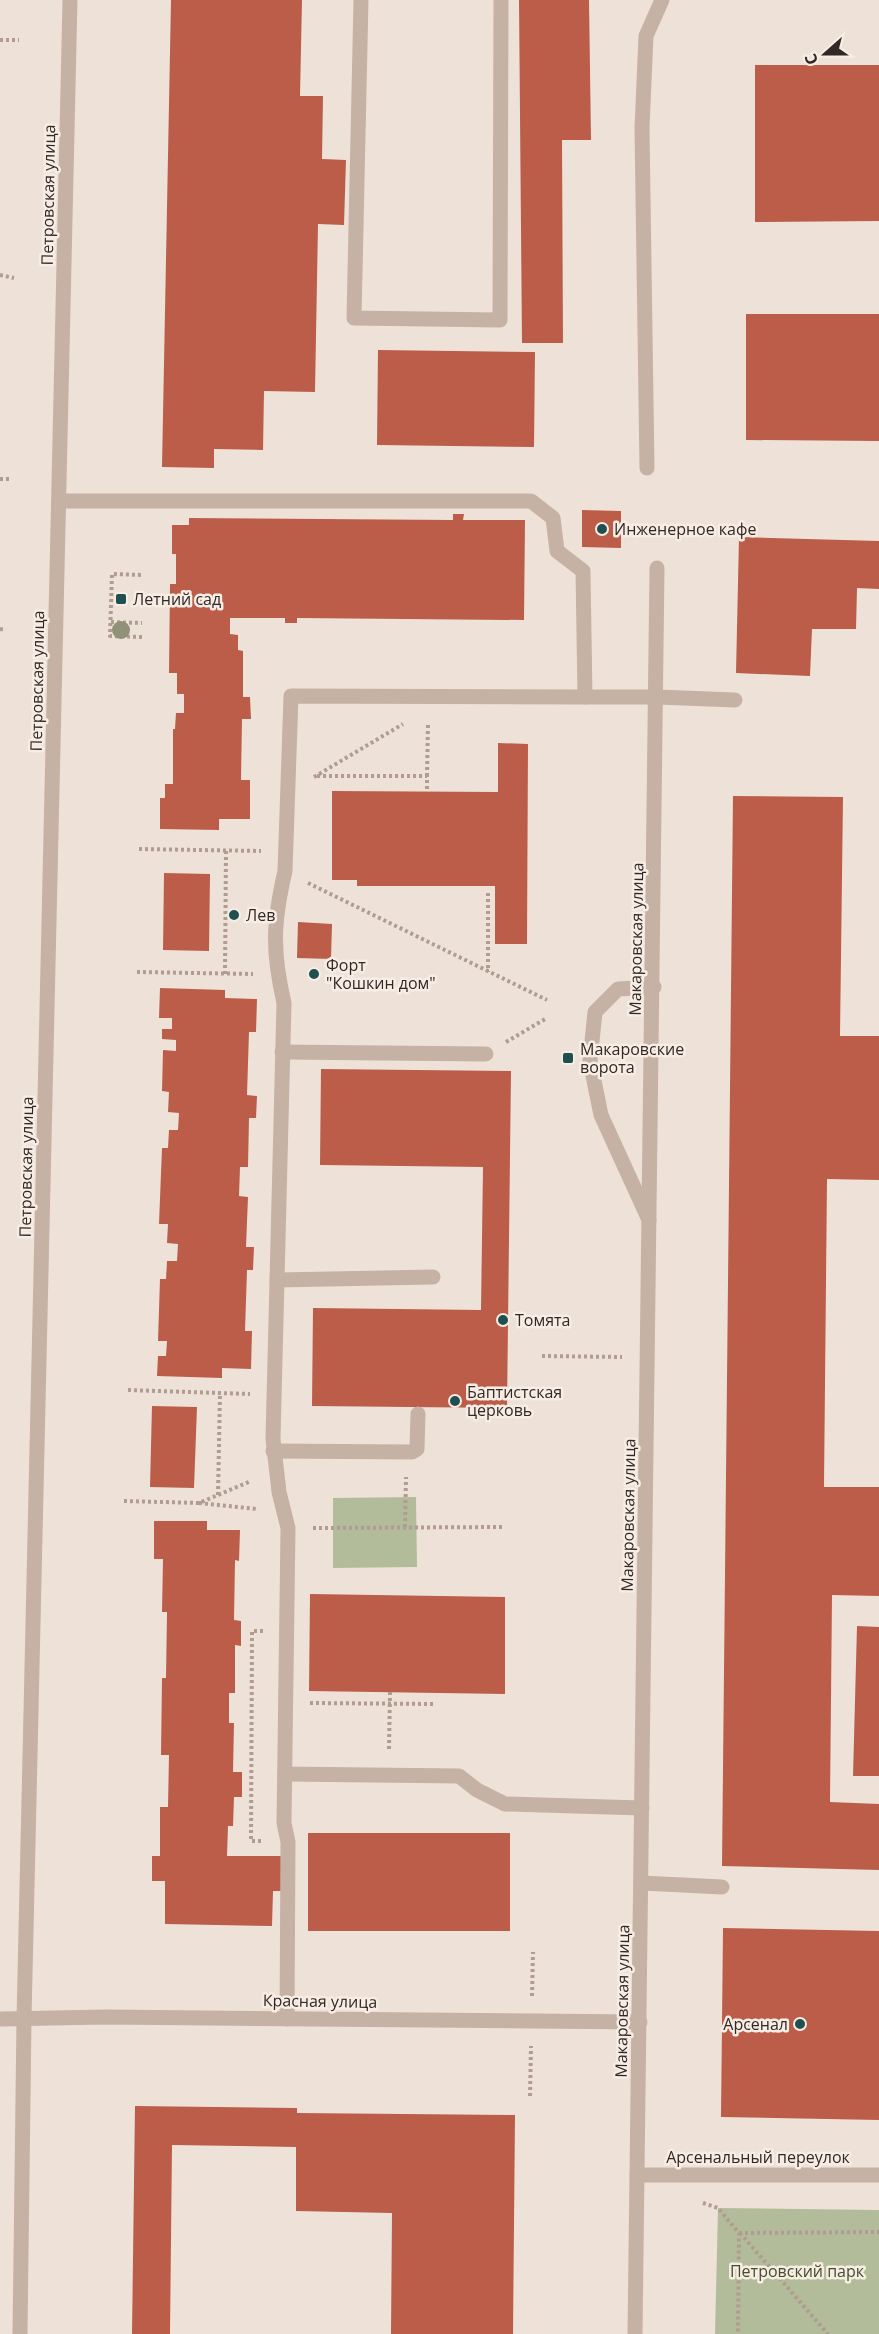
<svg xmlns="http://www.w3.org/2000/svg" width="879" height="2334" viewBox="0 0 879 2334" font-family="'Open Sans',sans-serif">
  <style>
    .green { fill: #b2bc9a }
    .building { fill: #bb5d49 }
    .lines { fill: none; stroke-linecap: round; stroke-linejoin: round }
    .path { stroke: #b09c90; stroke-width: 4; stroke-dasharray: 3 3; stroke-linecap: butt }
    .minor { stroke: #c5b2a5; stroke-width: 15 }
    .tree { fill: #909179 }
    .poi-dot { fill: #1f4f4f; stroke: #f7ede4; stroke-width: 2 }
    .labels { text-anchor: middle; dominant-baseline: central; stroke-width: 5; stroke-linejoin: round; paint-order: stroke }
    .street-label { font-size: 16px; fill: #322926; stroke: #f7ede4 }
    .poi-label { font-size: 16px; fill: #322926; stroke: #f7ede4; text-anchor: start }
    .park-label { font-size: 16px; fill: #434e2c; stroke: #f7ede4 }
  </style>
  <rect width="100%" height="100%" fill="#eee2d8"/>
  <!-- green -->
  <g class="green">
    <path d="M416 1497 417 1567 333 1568V1498Z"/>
    <path d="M718 2208 879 2210V2334H715Z"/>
  </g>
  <!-- building -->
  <g class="building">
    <path d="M171 0H302L300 96H323L322 159 346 160 344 225 318 224 315 392 264 391 263 450 214 449V468L162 467Z"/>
    <path d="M519 0H589L591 140H562L563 343H522Z"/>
    <path d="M755 65H879V221L755 222Z"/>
    <path d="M746 314H879V441L746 440Z"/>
    <path d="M378 350 535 352 534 447 377 445Z"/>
    <path d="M582 510 621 511V548L582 547Z"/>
    <path d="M453 514H464L463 520H525L524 620 297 618V623H285V618H230V634L238 635V650L243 651V697H250L251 719H242L241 780H250V819H219V830L160 829V798H165V784H173V729H175L176 713H184V694H177V673H169L170 584H176V554H172V525H189V518L453 520Z"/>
    <path d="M739 537 879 541V589L857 588 856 629H812L810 676 736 673Z"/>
    <path d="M498 743 528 744 527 944H495V886H357V880H332V791L498 792Z"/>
    <path d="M733 796 843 797 840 1036H879V1180L827 1179 824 1487H879V1596L832 1595 830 1802 879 1804V1870L722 1866Z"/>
    <path d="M164 873 210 874 209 951 163 950Z"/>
    <path d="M298 922 332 924 331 959 297 958Z"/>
    <path d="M160 988 225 990V998L257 999 256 1032H249L247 1095 257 1096 256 1118H249L248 1167H240L239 1196 248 1197 246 1247H254L253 1270H247L245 1331H252L251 1369 222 1368V1378L157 1376 158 1356H166L167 1341H158L160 1279H166L167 1261H177L178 1244 167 1243 168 1224H159L162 1148H168L169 1130H178L179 1113 168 1112 169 1092 162 1091 163 1050 176 1051V1040L162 1039V1029H172V1018H159Z"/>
    <path d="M321 1069 511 1071 507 1408 312 1406 313 1308 481 1310 483 1167 320 1165Z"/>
    <path d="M152 1406 197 1407 194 1488 150 1487Z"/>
    <path d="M154 1521H207V1530H240L239 1561 235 1560 234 1620 241 1621V1646L235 1645V1693H229V1723H234L233 1772H242V1797H234L233 1826H228L227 1856H281V1891H273L272 1926 165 1924V1881H152V1856H160V1807H168L169 1755H161L162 1678H166L167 1612H162L163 1559H154Z"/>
    <path d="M310 1594 505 1597V1694L309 1691Z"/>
    <path d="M857 1626 879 1627V1776H853Z"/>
    <rect x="308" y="1833" width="202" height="98"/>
    <path d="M723 1928 879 1931V2120L721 2117Z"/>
    <path d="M135 2106 297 2108V2113L515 2115 513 2334H391L392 2213 296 2211V2147L172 2145 170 2334H132Z"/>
  </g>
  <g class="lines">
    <!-- path -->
    <g class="path">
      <path d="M0 40H19"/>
      <path d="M0 275 14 278"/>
      <path d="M0 479H9"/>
      <path d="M111 622 142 623"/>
      <path d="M0 629 6 630"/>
      <path d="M142 637 110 636 112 574 143 575"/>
      <path d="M317 776H427V792"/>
      <path d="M427 776 428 723"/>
      <path d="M314 777 403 724"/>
      <path d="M139 849 261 851"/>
      <path d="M308 883 547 1000"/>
      <path d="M488 893V972"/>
      <path d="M137 972 253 974"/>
      <path d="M225 974 226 851"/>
      <path d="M506 1042 547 1018"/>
      <path d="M542 1356 622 1357"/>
      <path d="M128 1390 250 1394"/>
      <path d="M218 1495 220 1393"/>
      <path d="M124 1501 199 1503 251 1481"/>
      <path d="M199 1503 257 1509"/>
      <path d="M405 1527 406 1477"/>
      <path d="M313 1528 502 1527"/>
      <path d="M263 1631H252L251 1841H263"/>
      <path d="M310 1703 435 1704"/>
      <path d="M389 1749 390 1692"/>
      <path d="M532 1996 533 1952"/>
      <path d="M530 2096 531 2046"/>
      <path d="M703 2203 718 2208 739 2233 738 2334"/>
      <path d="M739 2233 879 2232"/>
      <path d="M740 2233 828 2334"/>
    </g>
    <!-- minor -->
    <g class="minor">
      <path d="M361 0 354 318 500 320 501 0"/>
      <path d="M647 468 642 128 646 36 662 0"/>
      <path d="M59 501H531L553 518 557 551 583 571 585 697H657L735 700"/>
      <path d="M282 1052 486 1054"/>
      <path d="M649 1220 601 1115 590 1061 595 1012 618 989 654 987"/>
      <path d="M277 1280 433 1277"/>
      <path d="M273 1451 412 1452 417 1449 418 1414"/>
      <path d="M285 1774 459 1776 477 1790 505 1804 642 1808"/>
      <path d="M642 1883 722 1887"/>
      <path d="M0 2019 106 2017 640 2022"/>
      <path d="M287 2019 288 1842 284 1823 288 1528 279 1492 273 1439 284 1003C272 951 273 923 285 871L291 696 585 697"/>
      <path d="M637 2175H879"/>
      <path d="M20 2334 24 2019 70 0"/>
      <path d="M635 2334 657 568"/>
    </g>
  </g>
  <!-- trees -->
  <circle class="tree" cx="121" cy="630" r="9"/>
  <!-- markers -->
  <g class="poi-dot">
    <circle cx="602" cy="529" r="6"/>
    <rect x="115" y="593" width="12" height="12" rx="3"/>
    <circle cx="234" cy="915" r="6"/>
    <circle cx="314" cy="974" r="6"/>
    <rect x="562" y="1052" width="12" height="12" rx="3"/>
    <circle cx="503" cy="1320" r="6"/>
    <circle cx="455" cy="1401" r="6"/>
    <circle cx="800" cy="2024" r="6"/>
  </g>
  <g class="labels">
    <!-- street labels -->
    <g class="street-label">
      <text transform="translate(48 195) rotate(-89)">Петровская улица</text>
      <text transform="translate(37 681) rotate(-89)">Петровская улица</text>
      <text transform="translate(636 939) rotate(-89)">Макаровская улица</text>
      <text transform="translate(26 1167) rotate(-89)">Петровская улица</text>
      <text transform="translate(628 1515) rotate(-89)">Макаровская улица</text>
      <text transform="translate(320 2001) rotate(1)">Красная улица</text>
      <text transform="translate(622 2001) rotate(-89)">Макаровская улица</text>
      <text x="758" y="2157">Арсенальный переулок</text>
    </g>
    <!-- poi labels -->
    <g class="poi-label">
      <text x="614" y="529">Инженерное кафе</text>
      <text x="133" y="599">Летний сад</text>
      <text x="246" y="915">Лев</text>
      <text x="326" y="965">Форт<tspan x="326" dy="18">"Кошкин дом"</tspan></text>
      <text x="580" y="1049">Макаровские<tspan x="580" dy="18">ворота</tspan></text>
      <text x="515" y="1320">Томята</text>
      <text x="467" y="1392">Баптистская<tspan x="467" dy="18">церковь</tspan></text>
      <text x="788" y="2024" text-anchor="end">Арсенал</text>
    </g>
    <!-- park labels -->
    <g class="park-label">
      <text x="797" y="2271">Петровский парк</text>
    </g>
  </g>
  <!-- north arrow -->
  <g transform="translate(825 54) rotate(249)" stroke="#f7ede4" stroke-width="4.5" paint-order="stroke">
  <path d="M0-4.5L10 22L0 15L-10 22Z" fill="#322926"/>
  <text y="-9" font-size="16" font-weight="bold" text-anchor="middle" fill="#322926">С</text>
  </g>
</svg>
